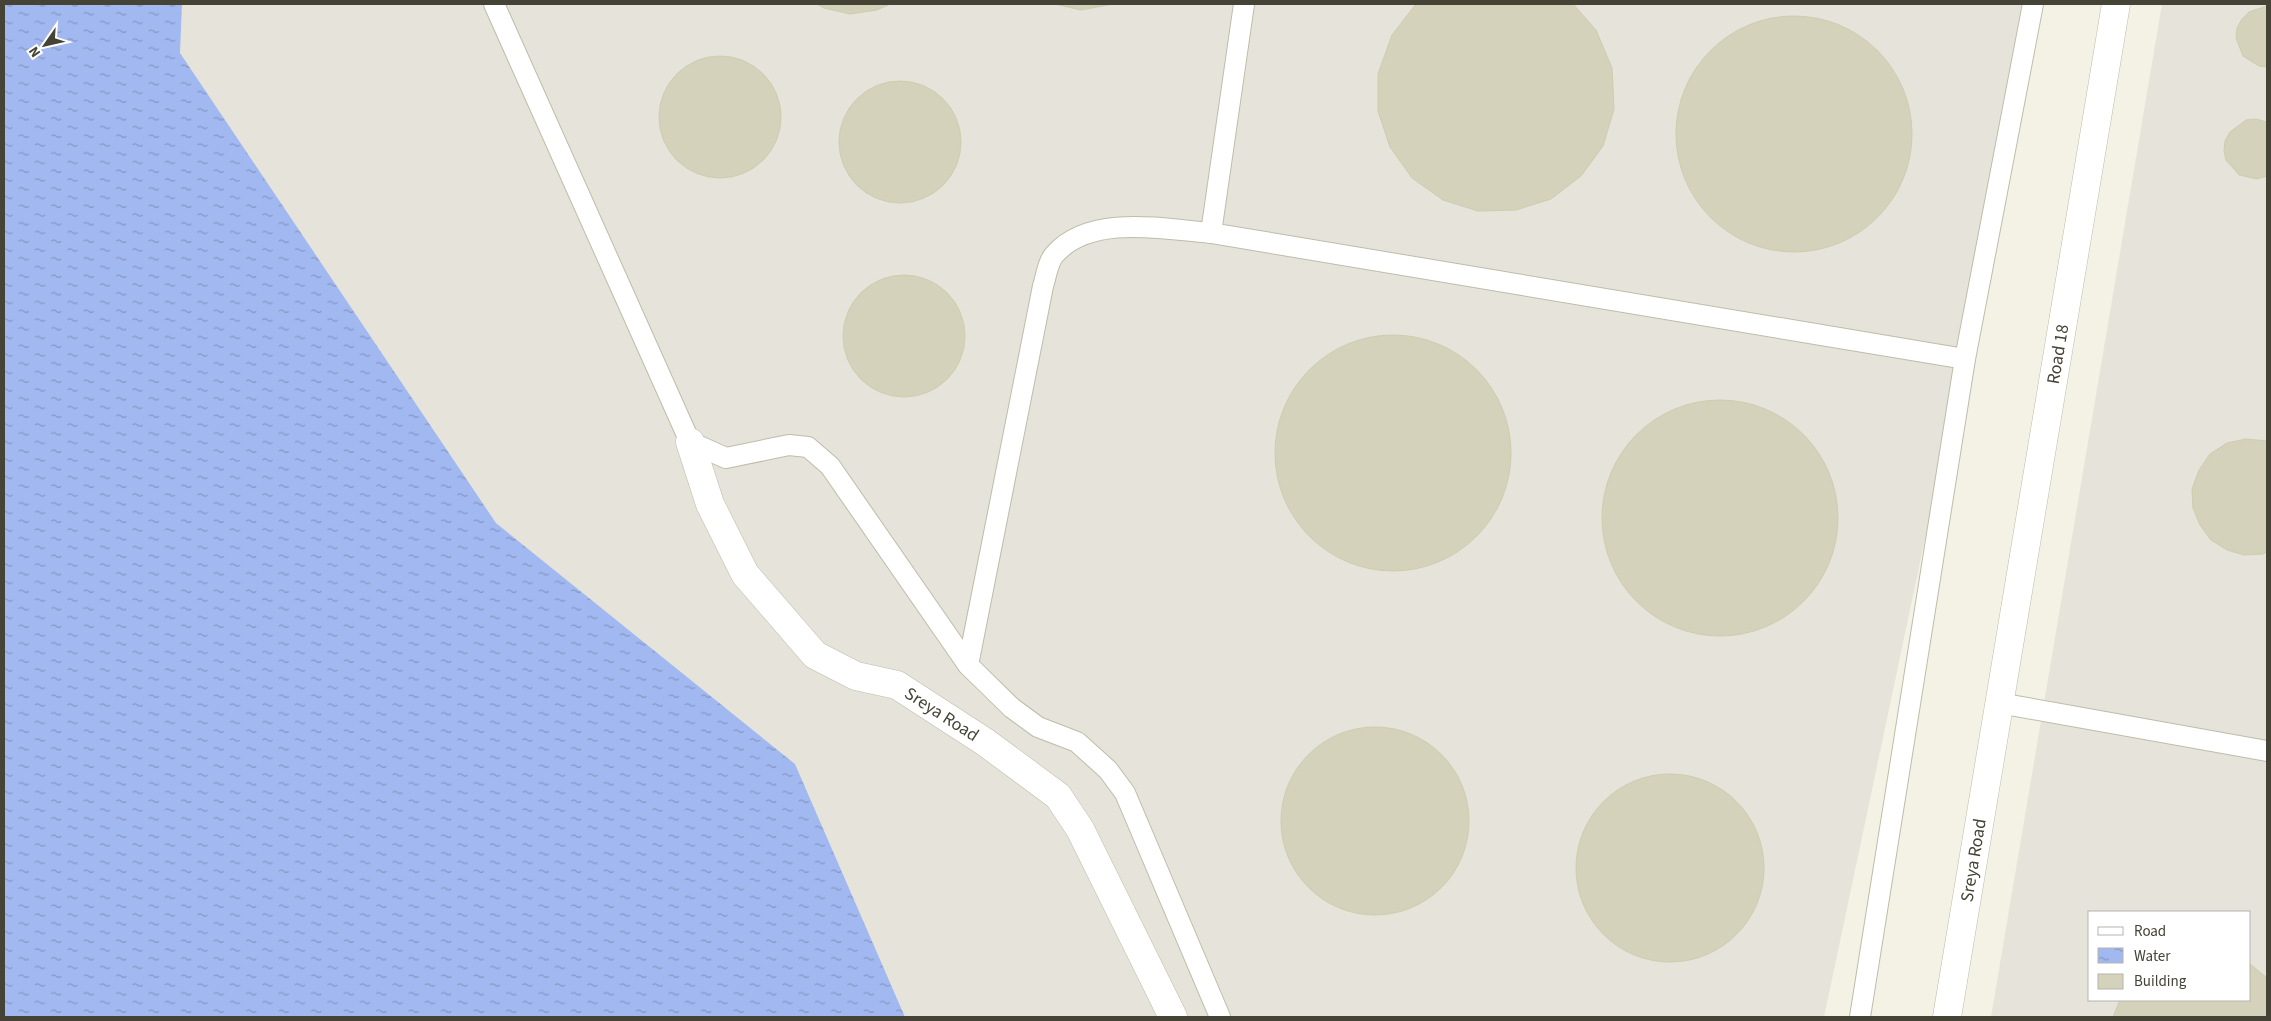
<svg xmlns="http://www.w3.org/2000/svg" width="2271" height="1021" viewBox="0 0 2271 1021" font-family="'Source Sans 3',sans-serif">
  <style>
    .industrial { fill: #e5e3da; fill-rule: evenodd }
    .water { fill: url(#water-ripples) }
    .building { fill: #d4d2ba; stroke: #cfccae }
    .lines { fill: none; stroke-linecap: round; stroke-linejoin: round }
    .service-casing { stroke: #bebda8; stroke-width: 22 }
    .tertiary-casing { stroke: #bebda8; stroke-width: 29 }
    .service { stroke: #fff; stroke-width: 20 }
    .tertiary { stroke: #fff; stroke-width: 28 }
    .labels { text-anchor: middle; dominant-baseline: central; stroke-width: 4; stroke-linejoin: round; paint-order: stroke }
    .street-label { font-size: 18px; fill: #454335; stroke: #fff }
  </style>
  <defs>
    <pattern id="water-ripples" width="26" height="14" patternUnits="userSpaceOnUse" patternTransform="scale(1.25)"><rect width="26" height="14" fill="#a1b8f0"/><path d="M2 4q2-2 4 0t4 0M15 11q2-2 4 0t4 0" fill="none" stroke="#8597c3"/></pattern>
  </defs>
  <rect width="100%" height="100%" fill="#f3f2e5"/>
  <!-- industrial -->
  <g class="industrial">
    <path d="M182 4H2038L1824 1017H905L795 764 496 523 180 53Z"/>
    <path d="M2162 4H2267V1017H1991ZM2090 912H2250V1000H2090Z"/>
  </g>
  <!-- water -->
  <path class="water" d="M4 4H182L180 53 496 523 795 764 905 1017H4Z"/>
  <!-- building -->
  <g class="building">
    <path d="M817 4H890L877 10 850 14 824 8Z"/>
    <path d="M1055 4H1113L1081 10Z"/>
    <path d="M1416 4H1573L1596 30 1612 68 1614 109 1603 146 1581 176 1551 199 1516 210 1478 211 1443 200 1412 178 1390 147 1378 111V74L1392 35Z"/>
    <path d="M2267 6V67L2259 66 2243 56 2236 38 2237 28 2242 19 2249 12Z"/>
    <circle cx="1794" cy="134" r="118"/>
    <circle cx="720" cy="117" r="61"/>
    <circle cx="900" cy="142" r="61"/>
    <path d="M2256 119 2267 122V176L2257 179 2239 175 2226 160 2224 151 2225 141 2230 132 2246 120Z"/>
    <circle cx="904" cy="336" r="61"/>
    <circle cx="1393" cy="453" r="118"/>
    <circle cx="1720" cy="518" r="118"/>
    <path d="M2246 439 2267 441V552L2263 554 2244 555 2227 550 2211 540 2200 525 2193 508 2192 489 2199 470 2210 454 2227 443Z"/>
    <circle cx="1375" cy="821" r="94"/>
    <circle cx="1670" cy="868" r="94"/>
    <path d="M2250 964 2267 978V1017H2113L2120 1000H2250Z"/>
  </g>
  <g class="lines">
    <!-- service casing -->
    <g class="service-casing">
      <g id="service">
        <path d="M494 4 690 442 726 458 789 445 808 447 830 466 968 665 1012 708 1038 727 1077 742 1108 770 1125 793 1220 1017"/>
        <path d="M1211 233 1244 4"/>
        <path d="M968 665 1043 286C1046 277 1048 261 1055 254 1090 214 1164 229 1211 233L1965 359"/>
        <path d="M1999 703 2267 751"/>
        <path d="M1860 1017 1965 359 2033 4"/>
      </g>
    </g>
    <!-- tertiary casing -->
    <g class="tertiary-casing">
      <g id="tertiary">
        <path id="s1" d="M690 442 710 504 745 574 815 655 856 676 897 685 985 742 1058 796 1080 829 1173 1017"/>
        <path id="s2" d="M1947 1017 2116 4"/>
      </g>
    </g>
    <!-- service -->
    <use href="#service" class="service"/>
    <!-- tertiary -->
    <use href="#tertiary" class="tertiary"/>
  </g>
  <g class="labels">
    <!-- street labels -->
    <g class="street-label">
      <text stroke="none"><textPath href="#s2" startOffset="672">Road 18</textPath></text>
      <text stroke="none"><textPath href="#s1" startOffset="392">Sreya Road</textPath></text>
      <text stroke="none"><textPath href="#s2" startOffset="159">Sreya Road</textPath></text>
    </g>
  </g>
  <!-- border -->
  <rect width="2271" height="1021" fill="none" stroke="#454335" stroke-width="10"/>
  <!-- legend -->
  <rect x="2088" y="911" width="162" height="90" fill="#ffffff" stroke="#b5b4ae"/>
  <rect x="2098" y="927" width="25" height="8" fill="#ffffff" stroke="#b5b4ae"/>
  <text x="2134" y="936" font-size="15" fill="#454335">Road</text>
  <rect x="2098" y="948" width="25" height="15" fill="url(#water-ripples)" stroke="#b5b4ae"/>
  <text x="2134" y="961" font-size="15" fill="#454335">Water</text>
  <rect x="2098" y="974" width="25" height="15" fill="#d4d2ba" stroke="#b5b4ae"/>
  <text x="2134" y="986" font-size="15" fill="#454335">Building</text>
  <!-- north arrow -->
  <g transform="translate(45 45) rotate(236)" stroke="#ffffff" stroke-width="4" paint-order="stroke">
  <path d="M0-4L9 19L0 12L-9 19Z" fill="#454335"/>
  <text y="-8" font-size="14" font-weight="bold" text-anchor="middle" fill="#454335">N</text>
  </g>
</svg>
